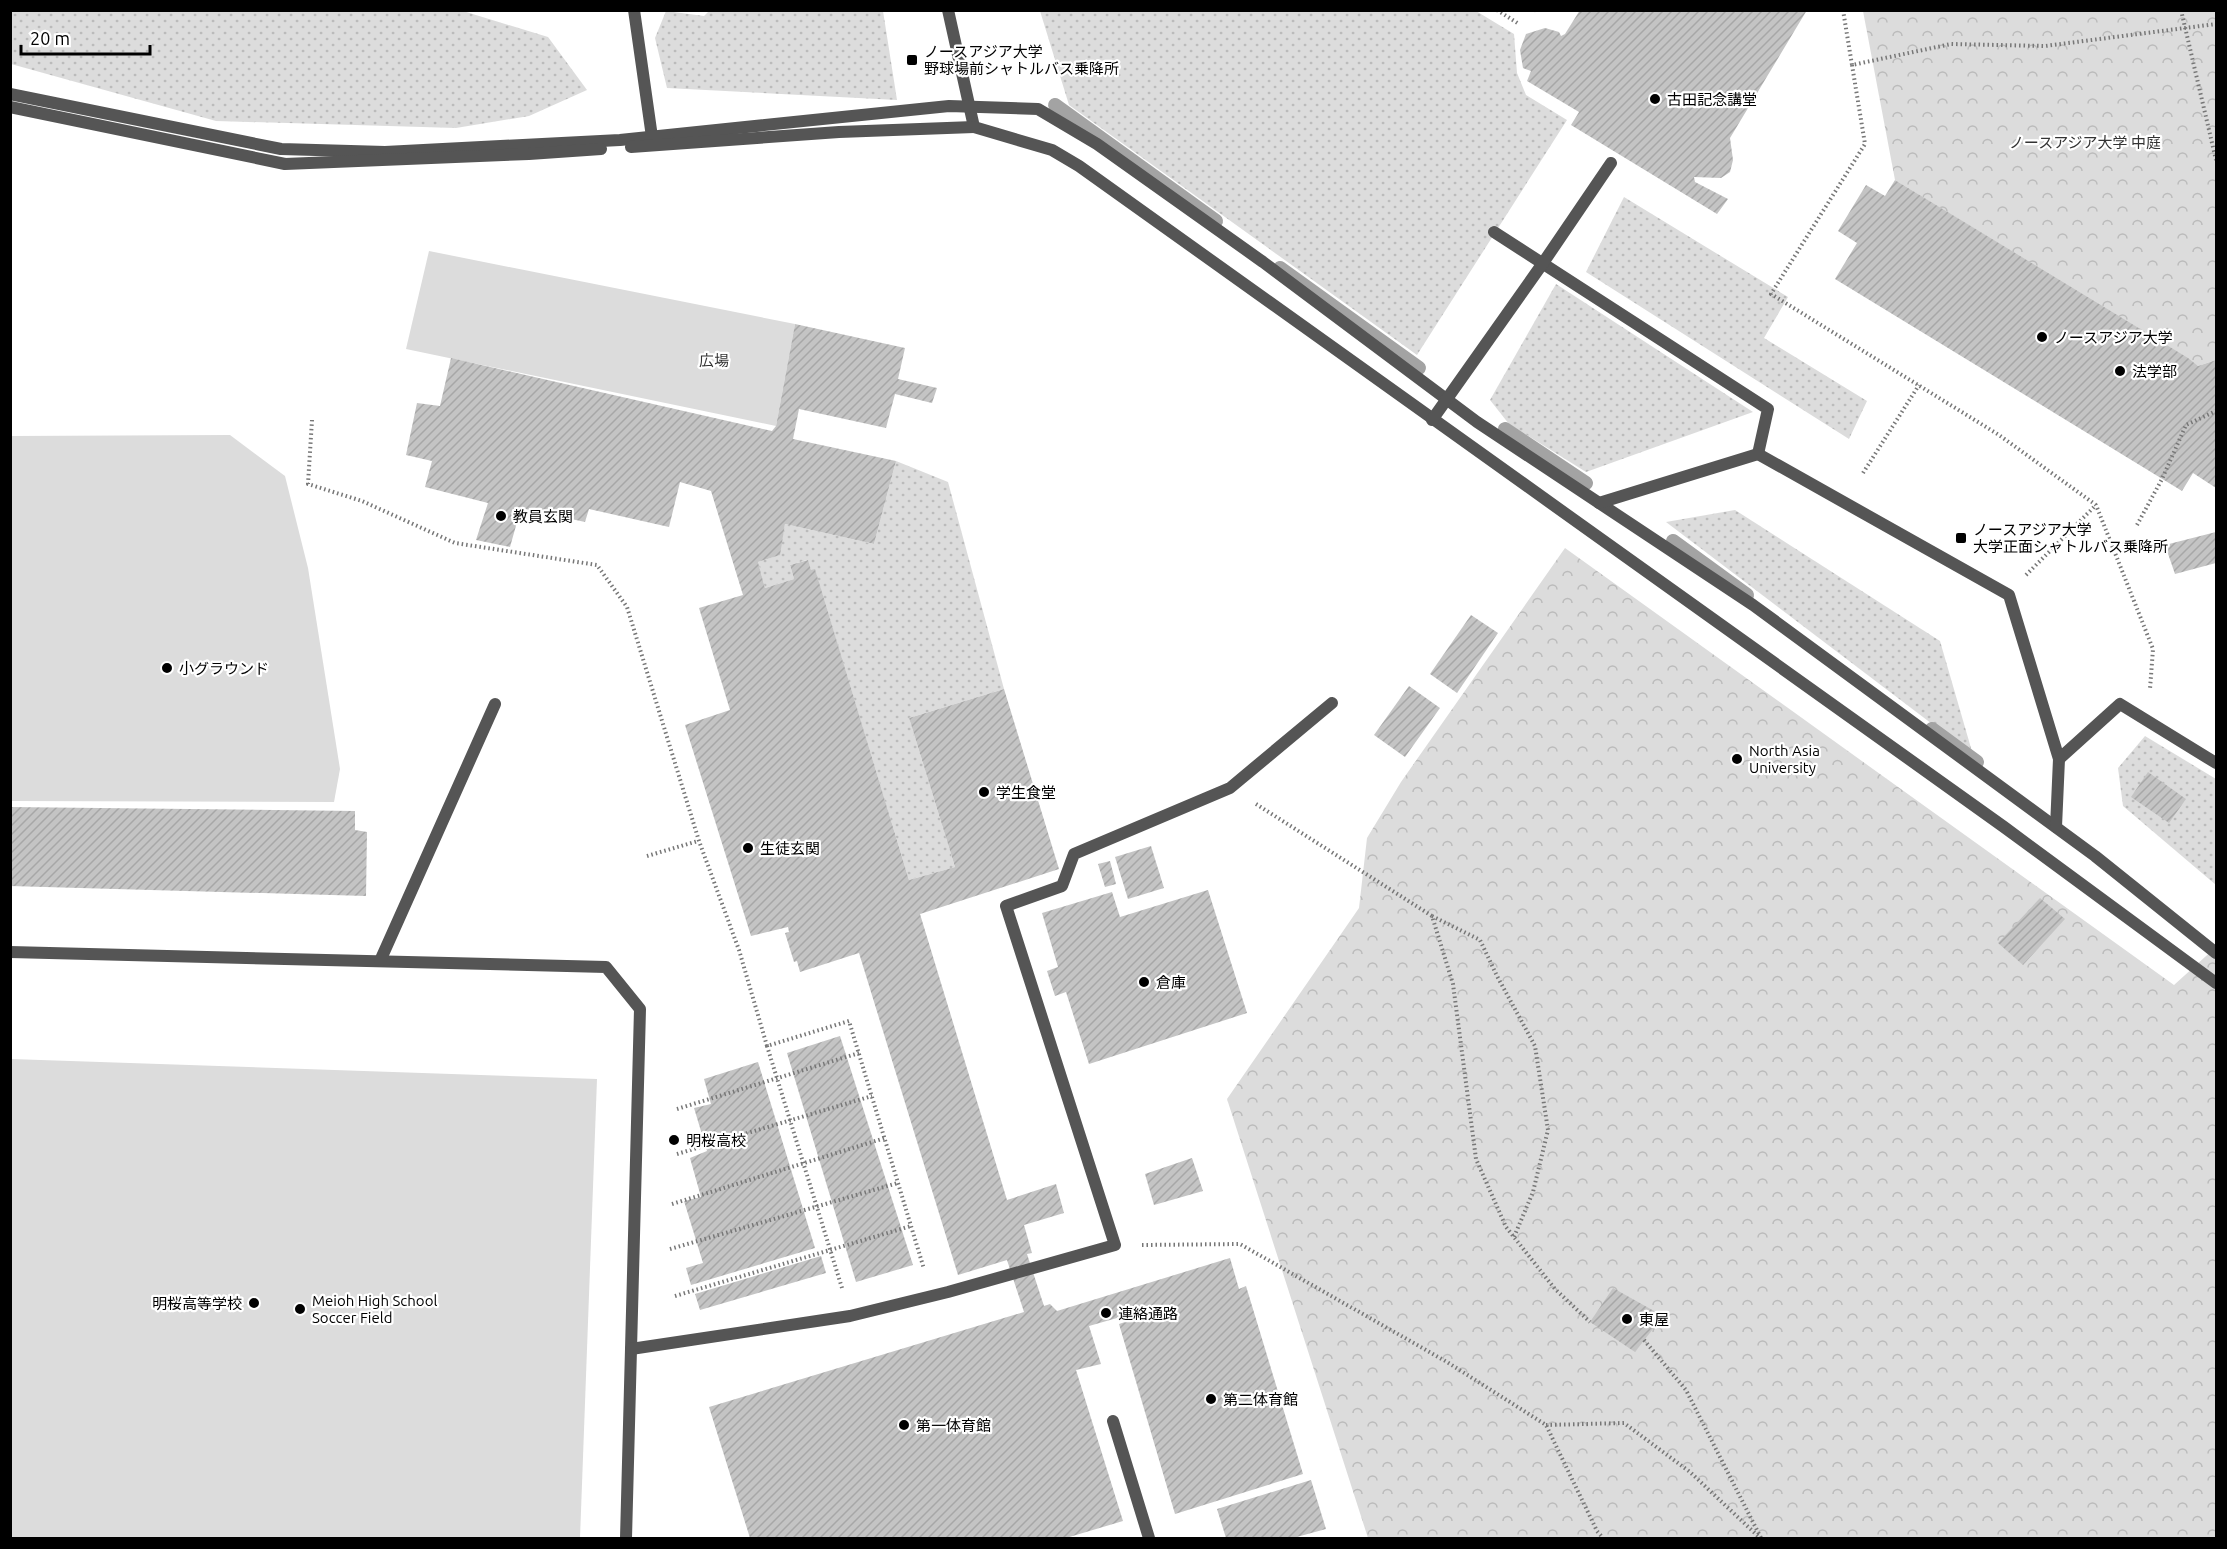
<svg xmlns="http://www.w3.org/2000/svg" width="2227" height="1549" viewBox="0 0 2227 1549" font-family="Ubuntu,'Noto Sans JP',sans-serif">
  <style>
    .grass { fill: url(#grass-dots) }
    .forest { fill: url(#forest-crowns) }
    .garden { fill: #dcdcdc }
    .lines { fill: none; stroke-linecap: round; stroke-linejoin: round }
    .stream { stroke: #a3a3a3; stroke-width: 14 }
    .building { fill: url(#building-hatch) }
    .path { stroke: #777; stroke-width: 4; stroke-dasharray: 1.5 3; stroke-linecap: butt }
    .lane { stroke: #555; stroke-width: 12 }
    .poi-dot { fill: #000; stroke: #fff; stroke-width: 2 }
    .labels { text-anchor: middle; dominant-baseline: central; stroke-width: 4.5; stroke-linejoin: round; paint-order: stroke }
    .poi-label { font-size: 15px; fill: #000; stroke: #fff; text-anchor: start }
    .park-label { font-size: 15px; fill: #333; stroke: #fff }
  </style>
  <defs>
    <pattern id="grass-dots" width="8" height="8" patternUnits="userSpaceOnUse" patternTransform="scale(1.5)"><rect width="8" height="8" fill="#dcdcdc"/><path d="M2 2h.1M6 6h.1" fill="none" stroke="#bbb" stroke-width="1.8" stroke-linecap="round"/></pattern>
    <pattern id="forest-crowns" width="20" height="18" patternUnits="userSpaceOnUse" patternTransform="scale(1.5)"><rect width="20" height="18" fill="#dcdcdc"/><path d="M2 6a3 3 0 1 1 6 0M12 15a3 3 0 1 1 6 0" fill="none" stroke="#bbb"/></pattern>
    <pattern id="building-hatch" width="6" height="6" patternUnits="userSpaceOnUse" patternTransform="scale(1.5)"><rect width="6" height="6" fill="#c4c4c4"/><path d="M-1 1l2-2M0 6l6-6M5 7l2-2" fill="none" stroke="#a7a7a7"/></pattern>
  </defs>
  <rect width="100%" height="100%" fill="#fff"/>
  <!-- grass -->
  <g class="grass">
    <path d="M10 11H463L548 37 587 90 529 116 456 128 216 121 11 64Z"/>
    <path d="M709 11H883L897 100 667 88 655 38 666 11 704 16Z"/>
    <path d="M1040 11H1476L1514 34 1517 73 1526 95 1567 120 1417 355 1069 105Z"/>
    <path d="M1624 197 1788 297 1764 338 1867 401 1849 439 1586 272Z"/>
    <path d="M1556 284 1753 412 1586 472 1509 424 1490 400Z"/>
    <path d="M896 461 948 482 1004 689 909 718 955 867 909 880 815 570H811L807 560 790 565 794 579 765 588 758 562 779 555 785 524 874 544Z"/>
    <path d="M1735 510 1940 641 1973 755 1666 522Z"/>
    <path d="M2145 736 2216 779V885L2123 806 2118 768Z"/>
  </g>
  <!-- forest -->
  <g class="forest">
    <path d="M1863 11H2216V360L2198 366 1895 180Z"/>
    <path d="M1565 548 2174 985 2216 947V1538H1368L1227 1099 1359 908 1367 838 1401 782Z"/>
  </g>
  <!-- garden -->
  <g class="garden">
    <path d="M429 251 795 324 776 426 406 349Z"/>
    <path d="M230 435 285 476 308 568 340 769 334 802 11 801V436Z"/>
    <path d="M11 1059 597 1079 580 1538H11Z"/>
  </g>
  <g class="lines">
    <!-- stream -->
    <g class="stream">
      <path d="M1055 105 1216 221"/>
      <path d="M1280 268 1419 368"/>
      <path d="M1505 429 1586 483"/>
      <path d="M1673 541 1747 595"/>
      <path d="M1932 729 1977 762"/>
    </g>
  </g>
  <!-- building -->
  <g class="building">
    <path d="M1580 10H1807L1730 138 1733 160 1730 172 1721 178 1694 177 1695 182 1728 199 1717 214 1571 125 1579 112 1527 81 1531 71 1523 68 1520 50 1526 34 1545 28 1559 32 1561 36 1565 34Z"/>
    <path d="M1895 180 2188 358 2198 366 2216 360V488L2193 473 2182 491 1835 279 1857 243 1838 231 1866 185 1885 196Z"/>
    <path d="M795 324 905 348 898 379 937 388 932 403 895 394 886 428 799 409 793 439 896 461 874 544 785 524 780 555 758 562 765 588 794 579 790 565 808 560 811 570 815 569 909 880 955 867 909 718 1004 689 1059 869 920 914 1007 1200 1056 1184 1064 1213 1024 1225 1032 1253 1027 1254 1044 1306 1050 1304 1057 1311 1230 1258 1239 1289 1246 1286 1303 1474 1175 1514 1119 1324 1125 1322 1124 1316 1089 1326 1101 1364 1076 1370 1123 1521 1066 1538H750L709 1407 1024 1312 1007 1260 958 1275 859 953 800 972 797 961 794 962 785 933 789 932 788 927 751 936 685 725 730 710 699 608 743 595 711 491 680 482 669 527 589 509 585 522 521 508 510 547 476 540 488 503 425 487 432 461 406 455 417 403 440 406 451 358 772 431 776 426Z"/>
    <path d="M2216 532V563L2175 574 2165 545Z"/>
    <path d="M1471 615 1498 633 1457 693 1430 674Z"/>
    <path d="M1409 686 1440 708 1405 757 1374 735Z"/>
    <path d="M2148 772 2186 799 2169 823 2131 797Z"/>
    <path d="M10 807 355 811V830L367 832 366 896 10 886Z"/>
    <path d="M1151 846 1164 888 1128 899 1115 857Z"/>
    <path d="M1110 861 1116 884 1105 887 1098 864Z"/>
    <path d="M1208 890 1247 1013 1089 1064 1066 992 1055 996 1047 971 1058 967 1042 913 1112 892 1120 917Z"/>
    <path d="M2040 898 2065 919 2023 965 1998 943Z"/>
    <path d="M840 1036 913 1265 856 1282 787 1053Z"/>
    <path d="M758 1062 815 1248 691 1285 686 1268 703 1263 684 1201 701 1197 690 1158 707 1151 694 1108 711 1104 704 1079Z"/>
    <path d="M1192 1158 1203 1191 1154 1205 1145 1174Z"/>
    <path d="M821 1256 826 1273 700 1310 695 1294Z"/>
    <path d="M1613 1288 1663 1316 1635 1352 1590 1322Z"/>
    <path d="M1311 1480 1326 1529 1293 1538H1226L1217 1509Z"/>
  </g>
  <g class="lines">
    <!-- path -->
    <g class="path">
      <path d="M1497 10 1519 24"/>
      <path d="M1536 10 1537 12"/>
      <path d="M1843 10 1852 65 1951 44 2045 46 2216 24"/>
      <path d="M2181 10 2216 160"/>
      <path d="M1852 65 1865 144 1771 294 1999 435 2096 505 2153 649 2150 689"/>
      <path d="M312 420 308 484 362 501 455 543 597 565 627 607 699 841 739 950 767 1046"/>
      <path d="M1863 473 1919 385"/>
      <path d="M2137 525 2162 479 2186 425 2216 411"/>
      <path d="M2026 575 2096 505"/>
      <path d="M1256 804 1432 916 1453 984 1476 1159 1506 1227 1555 1289 1590 1322"/>
      <path d="M647 856 698 841"/>
      <path d="M1432 916 1480 940 1497 976 1535 1046 1548 1130 1533 1192 1514 1237"/>
      <path d="M677 1109 859 1053"/>
      <path d="M677 1154 872 1096"/>
      <path d="M672 1204 885 1138"/>
      <path d="M1142 1245 1240 1244 1447 1362 1546 1425 1597 1531 1603 1538"/>
      <path d="M670 1249 898 1183"/>
      <path d="M842 1288 767 1046 849 1021 924 1269"/>
      <path d="M675 1296 911 1226"/>
      <path d="M1644 1340 1686 1390 1761 1538"/>
      <path d="M1546 1425 1624 1423 1690 1472 1760 1538"/>
    </g>
    <!-- lane -->
    <g class="lane">
      <path d="M634 10 652 137"/>
      <path d="M948 10 974 127 1052 150 1079 166 2004 827 2216 983"/>
      <path d="M10 94 281 149 385 152 620 140 949 106 1038 109 1097 144 1263 262 1477 422 1753 605 2095 856 2216 953"/>
      <path d="M10 107 285 164 529 154 601 149"/>
      <path d="M631 147 839 132 974 127"/>
      <path d="M1494 232 1768 409 1758 454"/>
      <path d="M1432 420 1543 263 1611 163"/>
      <path d="M1599 503 1758 454 2009 595 2059 759 2056 827"/>
      <path d="M2059 759 2120 704 2216 763"/>
      <path d="M10 952 606 967 640 1009 626 1538"/>
      <path d="M380 961 495 704"/>
      <path d="M631 1349 850 1316 948 1292 1115 1245 1006 906 1062 886 1074 854 1230 788 1332 703"/>
      <path d="M1113 1421 1149 1538"/>
    </g>
  </g>
  <!-- markers -->
  <g class="poi-dot">
    <rect x="906" y="54" width="12" height="12" rx="3"/>
    <circle cx="1655" cy="99" r="6"/>
    <circle cx="2042" cy="337" r="6"/>
    <circle cx="2120" cy="371" r="6"/>
    <circle cx="501" cy="516" r="6"/>
    <rect x="1955" y="532" width="12" height="12" rx="3"/>
    <circle cx="167" cy="668" r="6"/>
    <circle cx="1737" cy="759" r="6"/>
    <circle cx="984" cy="792" r="6"/>
    <circle cx="748" cy="848" r="6"/>
    <circle cx="1144" cy="982" r="6"/>
    <circle cx="674" cy="1140" r="6"/>
    <circle cx="254" cy="1303" r="6"/>
    <circle cx="300" cy="1309" r="6"/>
    <circle cx="1106" cy="1313" r="6"/>
    <circle cx="1627" cy="1319" r="6"/>
    <circle cx="1211" cy="1399" r="6"/>
    <circle cx="904" cy="1425" r="6"/>
  </g>
  <g class="labels">
    <!-- poi labels -->
    <g class="poi-label">
      <text x="924" y="51">ノースアジア大学<tspan x="924" dy="17">野球場前シャトルバス乗降所</tspan></text>
      <text x="1667" y="99">古田記念講堂</text>
      <text x="2054" y="337">ノースアジア大学</text>
      <text x="2132" y="371">法学部</text>
      <text x="513" y="516">教員玄関</text>
      <text x="1973" y="529">ノースアジア大学<tspan x="1973" dy="17">大学正面シャトルバス乗降所</tspan></text>
      <text x="179" y="668">小グラウンド</text>
      <text x="1749" y="750">North Asia<tspan x="1749" dy="17">University</tspan></text>
      <text x="996" y="792">学生食堂</text>
      <text x="760" y="848">生徒玄関</text>
      <text x="1156" y="982">倉庫</text>
      <text x="686" y="1140">明桜高校</text>
      <text x="312" y="1300">Meioh High School<tspan x="312" dy="17">Soccer Field</tspan></text>
      <text x="242" y="1303" text-anchor="end">明桜高等学校</text>
      <text x="1118" y="1313">連絡通路</text>
      <text x="1639" y="1319">東屋</text>
      <text x="1223" y="1399">第二体育館</text>
      <text x="916" y="1425">第一体育館</text>
    </g>
    <!-- park labels -->
    <g class="park-label">
      <text x="2085" y="142">ノースアジア大学 中庭</text>
      <text x="714" y="360">広場</text>
    </g>
  </g>
  <!-- border -->
  <rect width="2227" height="1549" fill="none" stroke="#000000" stroke-width="24"/>
  <!-- scale -->
  <path d="M21 45v9h129v-9" fill="none" stroke="#000000" stroke-width="3"/>
  <text x="30" y="45" font-size="18" fill="#000000" stroke="#ffffff" stroke-width="4.5" paint-order="stroke">20 m</text>
</svg>
